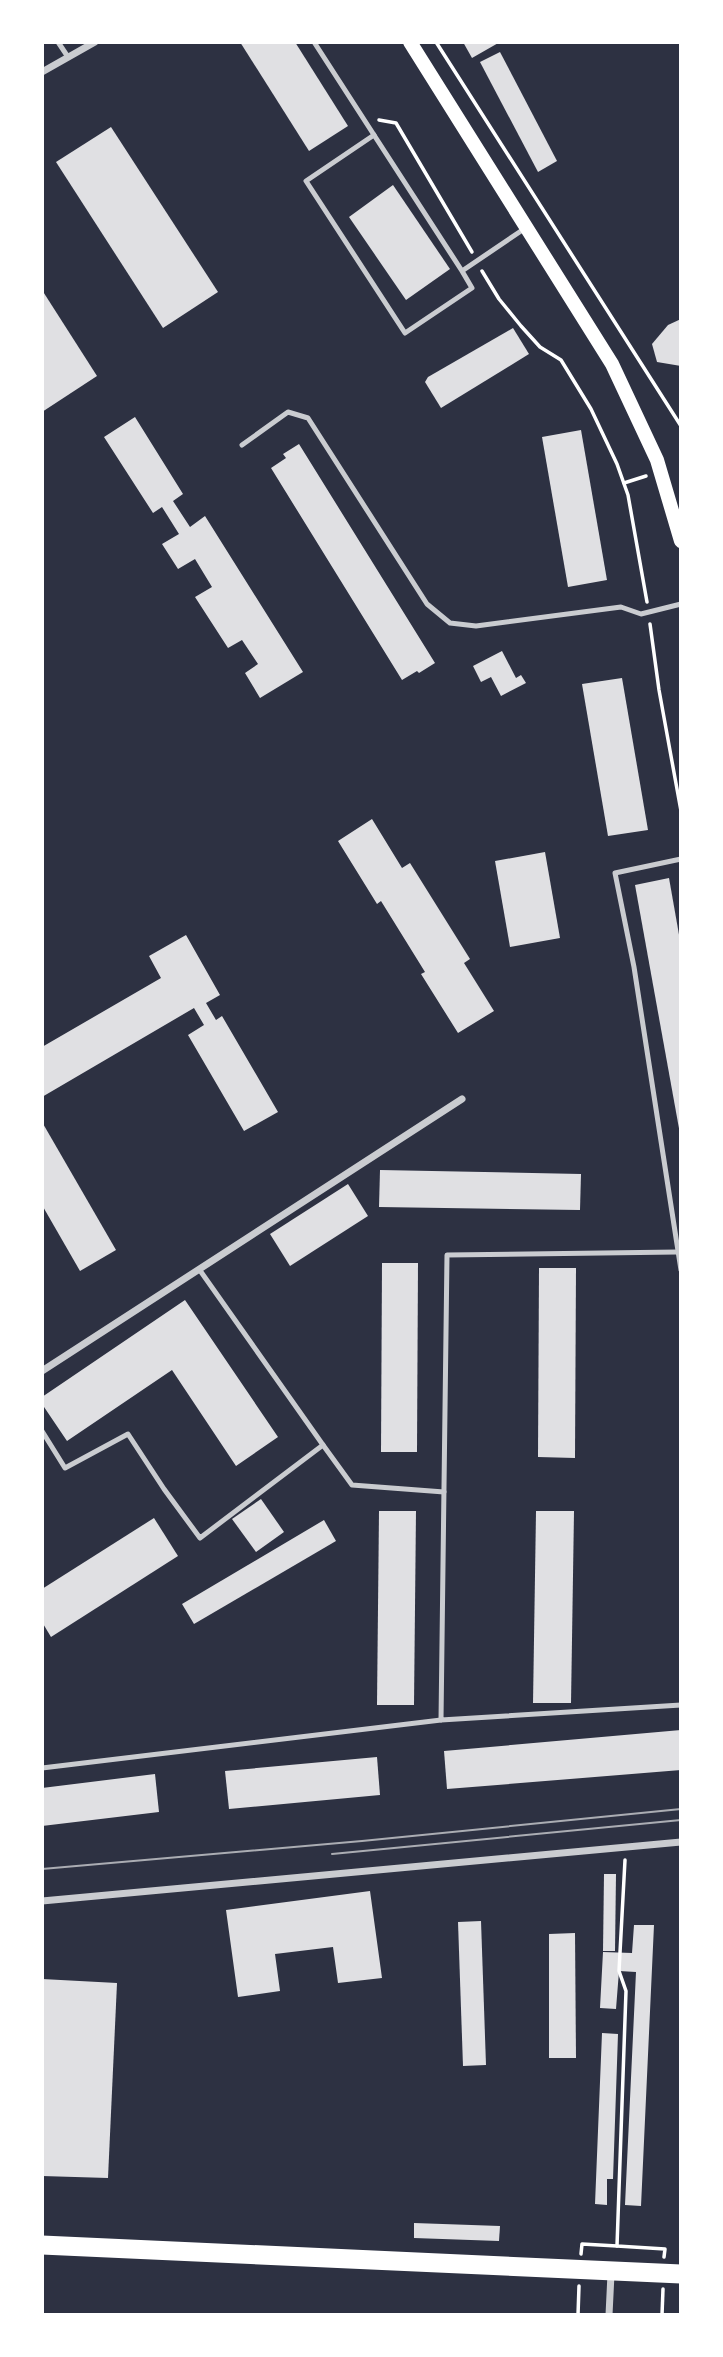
<svg xmlns="http://www.w3.org/2000/svg" width="723" height="2357" viewBox="0 0 723 2357" font-family="'DejaVu Sans',sans-serif">
  <style>
    .building { fill: #e0e0e3 }
    .lines { fill: none; stroke-linecap: round; stroke-linejoin: round }
    .path { stroke: #fff; stroke-width: 3.5 }
    .service { stroke: #caccd0; stroke-width: 5 }
    .minor { stroke: #caccd0; stroke-width: 7 }
    .secondary { stroke: #fff; stroke-width: 14 }
    .trunk { stroke: #fff; stroke-width: 19 }
    .tram { stroke: #abadb3; stroke-width: 2 }
  </style>
  <rect width="100%" height="100%" fill="#2d3142"/>
  <!-- building -->
  <g class="building">
    <path d="M240 42H295L348 126 309 151Z"/>
    <path d="M463 42H500L472 58Z"/>
    <path d="M500 52 557 161 538 172 480 62Z"/>
    <path d="M111 127 218 292 163 328 56 162Z"/>
    <path d="M393 185 450 269 406 300 349 217Z"/>
    <path d="M42 290 97 376 42 412Z"/>
    <path d="M681 319V366L657 362 652 344 668 325Z"/>
    <path d="M513 328 529 354 441 408 425 382 428 377Z"/>
    <path d="M135 417 183 494 173 501 190 527 205 516 303 672 260 698 245 673 258 664 242 640 228 648 195 597 212 587 195 559 178 569 162 544 179 534 162 507 153 513 104 437Z"/>
    <path d="M581 430 607 580 568 587 542 437Z"/>
    <path d="M299 444 435 663 419 673 417 671 402 680 271 468 286 458 283 454Z"/>
    <path d="M502 651 516 678 521 675 526 683 501 696 491 677 481 682 473 666Z"/>
    <path d="M622 678 648 830 608 836 582 684Z"/>
    <path d="M372 819 402 868 410 863 470 959 464 963 494 1011 458 1033 421 974 425 972 381 901 377 904 338 841Z"/>
    <path d="M545 852 560 938 510 947 495 861Z"/>
    <path d="M669 878 681 946 680 1134 635 885Z"/>
    <path d="M186 935 220 995 206 1003 216 1020 222 1016 278 1112 244 1131 188 1035 204 1025 194 1008 42 1097V1047L161 978 149 956Z"/>
    <path d="M42 1122 116 1250 80 1271 42 1205Z"/>
    <path d="M380 1170 581 1174 580 1210 379 1207Z"/>
    <path d="M348 1184 368 1216 290 1266 270 1234Z"/>
    <path d="M382 1263H418L417 1452H381Z"/>
    <path d="M539 1268H576L575 1458 538 1457Z"/>
    <path d="M185 1300 278 1437 236 1466 172 1370 67 1441 42 1404V1397Z"/>
    <path d="M261 1499 284 1532 256 1552 232 1519Z"/>
    <path d="M379 1511H416L414 1705H377Z"/>
    <path d="M536 1511H574L571 1703H533Z"/>
    <path d="M154 1518 178 1556 51 1637 42 1622V1589Z"/>
    <path d="M324 1520 336 1541 194 1624 182 1604Z"/>
    <path d="M681 1730V1770L447 1789 444 1751Z"/>
    <path d="M377 1757 380 1795 229 1809 225 1771Z"/>
    <path d="M155 1774 159 1812 42 1826V1788Z"/>
    <path d="M604 1874H616L615 1951H603Z"/>
    <path d="M370 1891 382 1978 338 1983 333 1947 275 1954 280 1991 238 1997 226 1910Z"/>
    <path d="M481 1921 486 2065 463 2066 458 1922Z"/>
    <path d="M634 1925H654L641 2206 625 2205 636 1972 619 1971 616 2009 600 2008 603 1952 632 1953Z"/>
    <path d="M575 1933 576 2058H549V1934Z"/>
    <path d="M42 1979 117 1983 108 2178 42 2176Z"/>
    <path d="M602 2033 618 2034 613 2179H607V2205L595 2204Z"/>
    <path d="M414 2223 500 2226 499 2241 414 2238Z"/>
  </g>
  <g class="lines">
    <!-- path -->
    <g class="path">
      <path d="M436 42 681 426"/>
      <path d="M379 120 396 123 472 252"/>
      <path d="M482 271 499 299 521 326 540 347 561 360 591 409 617 464 628 495 647 602"/>
      <path d="M624 483 646 476"/>
      <path d="M650 624 659 690 681 811"/>
      <path d="M625 1860 619 1971 626 1991 617 2246 665 2249 664 2257"/>
      <path d="M581 2254 582 2244 617 2246"/>
      <path d="M578 2315 579 2286"/>
      <path d="M662 2315 663 2289"/>
    </g>
    <!-- service -->
    <g class="service">
      <path d="M58 42 68 57"/>
      <path d="M314 42 374 135"/>
      <path d="M462 271 374 135 306 181 405 333 472 288 462 271 524 229"/>
      <path d="M242 445 288 412 308 418 427 604 450 623 476 626 621 607 641 614 681 604"/>
      <path d="M681 859 615 873 634 967 681 1270"/>
      <path d="M677 1252 447 1255 441 1720 681 1705"/>
      <path d="M42 1431 65 1468 128 1434 164 1489 200 1538 323 1445 199 1269"/>
      <path d="M323 1445 352 1485 444 1492"/>
      <path d="M42 1768 441 1720"/>
    </g>
    <!-- minor -->
    <g class="minor">
      <path d="M42 72 95 42"/>
      <path d="M42 1371 462 1099"/>
      <path d="M42 1901 681 1842"/>
      <path d="M609 2315 611 2274"/>
    </g>
    <!-- secondary -->
    <path class="secondary" d="M410 42 612 364 657 460 681 541"/>
    <!-- trunk -->
    <path class="trunk" d="M42 2245 681 2274"/>
    <!-- tram -->
    <g class="tram">
      <path d="M332 1854 681 1820"/>
      <path d="M42 1869 362 1841 681 1809"/>
    </g>
  </g>
  <!-- border -->
  <rect width="723" height="2357" fill="none" stroke="#ffffff" stroke-width="88"/>
</svg>
